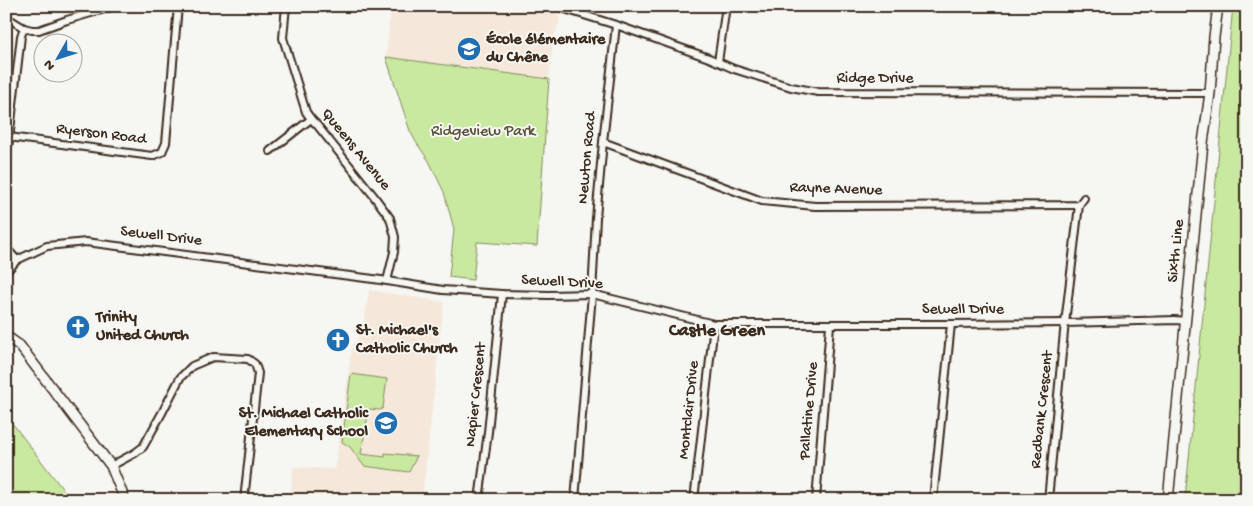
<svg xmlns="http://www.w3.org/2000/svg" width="1253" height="506" viewBox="0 0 1253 506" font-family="'Gochi Hand',sans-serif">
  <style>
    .built { fill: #f5e8da }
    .green { fill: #cae9a0; stroke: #828a5f }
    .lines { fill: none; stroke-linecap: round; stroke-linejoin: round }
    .street-casing { stroke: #3b2a1e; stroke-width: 10 }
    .secondary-casing { stroke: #3b2a1e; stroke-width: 12 }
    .street { stroke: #f6f6f2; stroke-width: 6 }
    .secondary { stroke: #f6f6f2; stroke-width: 9 }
    .labels { text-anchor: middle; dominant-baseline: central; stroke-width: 4; stroke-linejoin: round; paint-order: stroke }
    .poi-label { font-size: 16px; font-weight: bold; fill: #3b2a1e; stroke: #f6f6f2; text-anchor: start }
    .street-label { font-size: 16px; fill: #3b2a1e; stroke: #f6f6f2 }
    .park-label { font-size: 16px; fill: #585038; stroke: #f6f6f2 }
    .neighbourhood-label { font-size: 18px; font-weight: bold; fill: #3b2a1e; stroke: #f6f6f2 }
  </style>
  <rect width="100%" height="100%" fill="#f6f6f2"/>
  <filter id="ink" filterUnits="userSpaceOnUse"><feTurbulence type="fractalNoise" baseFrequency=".02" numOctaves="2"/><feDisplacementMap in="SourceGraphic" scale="10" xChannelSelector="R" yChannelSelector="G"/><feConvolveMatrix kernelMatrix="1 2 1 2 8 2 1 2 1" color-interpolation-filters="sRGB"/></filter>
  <g filter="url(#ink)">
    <!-- built -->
    <g class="built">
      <path d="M391 6H554L560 20 553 40 549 79 386 57Z"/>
      <path d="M369 290 444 302 422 500H290L293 467 335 469 352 346 362 334Z"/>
    </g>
    <!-- green -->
    <g class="green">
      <path d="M1233 6H1247V500H1185Z"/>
      <path d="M386 57 549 79 537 246 477 242 473 280 449 277 454 229 444 192 429 161 416 142 410 131Z"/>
      <path d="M351 374 387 379 383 408 380 410 369 409 361 454 385 457V453L417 456 409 472 364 466 350 447 342 442Z"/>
      <path d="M6 415 71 500H6Z"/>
    </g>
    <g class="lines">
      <!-- street casing -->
      <g class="street-casing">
        <g id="street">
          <path d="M286 6 283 38 306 112 311 119 317 125 373 195 390 218 395 237 394 252 387 281"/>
          <path d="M555 6 616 25 709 58 734 69 791 87 818 92 1210 93"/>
          <path d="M6 17 24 28 32 30H39L67 20 115 6"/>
          <path d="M718 62 726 6"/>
          <path d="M9 137 152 156 162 152 166 143 178 6"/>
          <path d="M603 142 762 201 815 206 1079 205 1084 198"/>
          <path d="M270 151 311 119"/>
          <path d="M6 165 21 36 24 28"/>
          <path d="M6 248 17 260"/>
          <path d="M6 272 17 260 47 246 86 242 381 280 443 290 502 294 549 295 592 294 714 324H951L1066 323 1175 320 1186 321"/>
          <path d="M111 466 135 453 143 447 162 413 180 378 192 366 213 357 248 359 255 364 258 373 244 500"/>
          <path d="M479 500 488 432 502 294"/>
          <path d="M575 500 592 294 596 218 603 142 616 25"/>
          <path d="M694 500 714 324"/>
          <path d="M816 500 830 325"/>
          <path d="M933 500 951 324"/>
          <path d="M1048 500 1064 332 1079 205"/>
        </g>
      </g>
      <!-- secondary casing -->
      <g class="secondary-casing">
        <g id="secondary">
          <path d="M6 336 20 346 111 466 125 500"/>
          <path d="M1168 500 1203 143 1210 93 1214 37 1218 6"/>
        </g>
      </g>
      <!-- street -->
      <use href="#street" class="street"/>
      <!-- secondary -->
      <use href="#secondary" class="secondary"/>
    </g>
  </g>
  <!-- icons -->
  <defs>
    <g id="school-disc" transform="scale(1.25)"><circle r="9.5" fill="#1f6fb2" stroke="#f6f6f2"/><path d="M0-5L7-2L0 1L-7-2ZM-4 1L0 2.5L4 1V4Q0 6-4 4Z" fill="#fff"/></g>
    <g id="church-disc" transform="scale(1.25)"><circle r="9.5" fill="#1f6fb2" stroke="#f6f6f2"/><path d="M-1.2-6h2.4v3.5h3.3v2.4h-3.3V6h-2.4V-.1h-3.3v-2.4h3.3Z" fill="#fff"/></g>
  </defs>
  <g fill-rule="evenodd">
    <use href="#school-disc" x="469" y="49"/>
    <use href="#church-disc" x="78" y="327"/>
    <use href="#church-disc" x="338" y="340"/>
    <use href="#school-disc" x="386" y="423"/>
  </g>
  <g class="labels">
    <!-- poi labels -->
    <g class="poi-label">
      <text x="486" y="40">École élémentaire<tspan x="486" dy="18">du Chêne</tspan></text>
      <text x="96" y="318">Trinity<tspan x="96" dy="18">United Church</tspan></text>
      <text x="356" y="331">St. Michael's<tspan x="356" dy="18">Catholic Church</tspan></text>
      <text x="368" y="414" text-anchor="end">St. Michael Catholic<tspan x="368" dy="18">Elementary School</tspan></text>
    </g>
    <!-- street labels -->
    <g class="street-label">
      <text x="875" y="79">Ridge Drive</text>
      <text transform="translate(101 135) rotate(7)">Ryerson Road</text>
      <text transform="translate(355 150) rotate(51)">Queens Avenue</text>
      <text transform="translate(588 158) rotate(-85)">Newton Road</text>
      <text transform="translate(836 190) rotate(2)">Rayne Avenue</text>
      <text transform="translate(161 237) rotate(7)">Sewell Drive</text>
      <text transform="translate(1177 251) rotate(-84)">Sixth Line</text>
      <text transform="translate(562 283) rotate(3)">Sewell Drive</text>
      <text x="963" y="310">Sewell Drive</text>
      <text transform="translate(477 395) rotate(-84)">Napier Crescent</text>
      <text transform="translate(690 410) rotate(-84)">Montclair Drive</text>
      <text transform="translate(1043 410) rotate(-84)">Redbank Crescent</text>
      <text transform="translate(810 411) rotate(-85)">Pallatine Drive</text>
    </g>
    <!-- park labels -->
    <g class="park-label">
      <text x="483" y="132">Ridgeview Park</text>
    </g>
    <!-- neighbourhood labels -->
    <g class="neighbourhood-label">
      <text x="717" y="331">Castle Green</text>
    </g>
  </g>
  <!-- margin -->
  <rect width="1253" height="506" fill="none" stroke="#f6f6f2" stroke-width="25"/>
  <rect x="12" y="12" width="1228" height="481" fill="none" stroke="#3b2a1e" stroke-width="2" filter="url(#ink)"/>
  <!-- north arrow -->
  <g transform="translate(58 58) rotate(231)"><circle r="24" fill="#f6f6f2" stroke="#aba49d"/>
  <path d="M0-4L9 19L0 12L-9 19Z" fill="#1f6fb2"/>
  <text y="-8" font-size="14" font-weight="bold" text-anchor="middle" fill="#3b2a1e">N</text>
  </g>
</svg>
